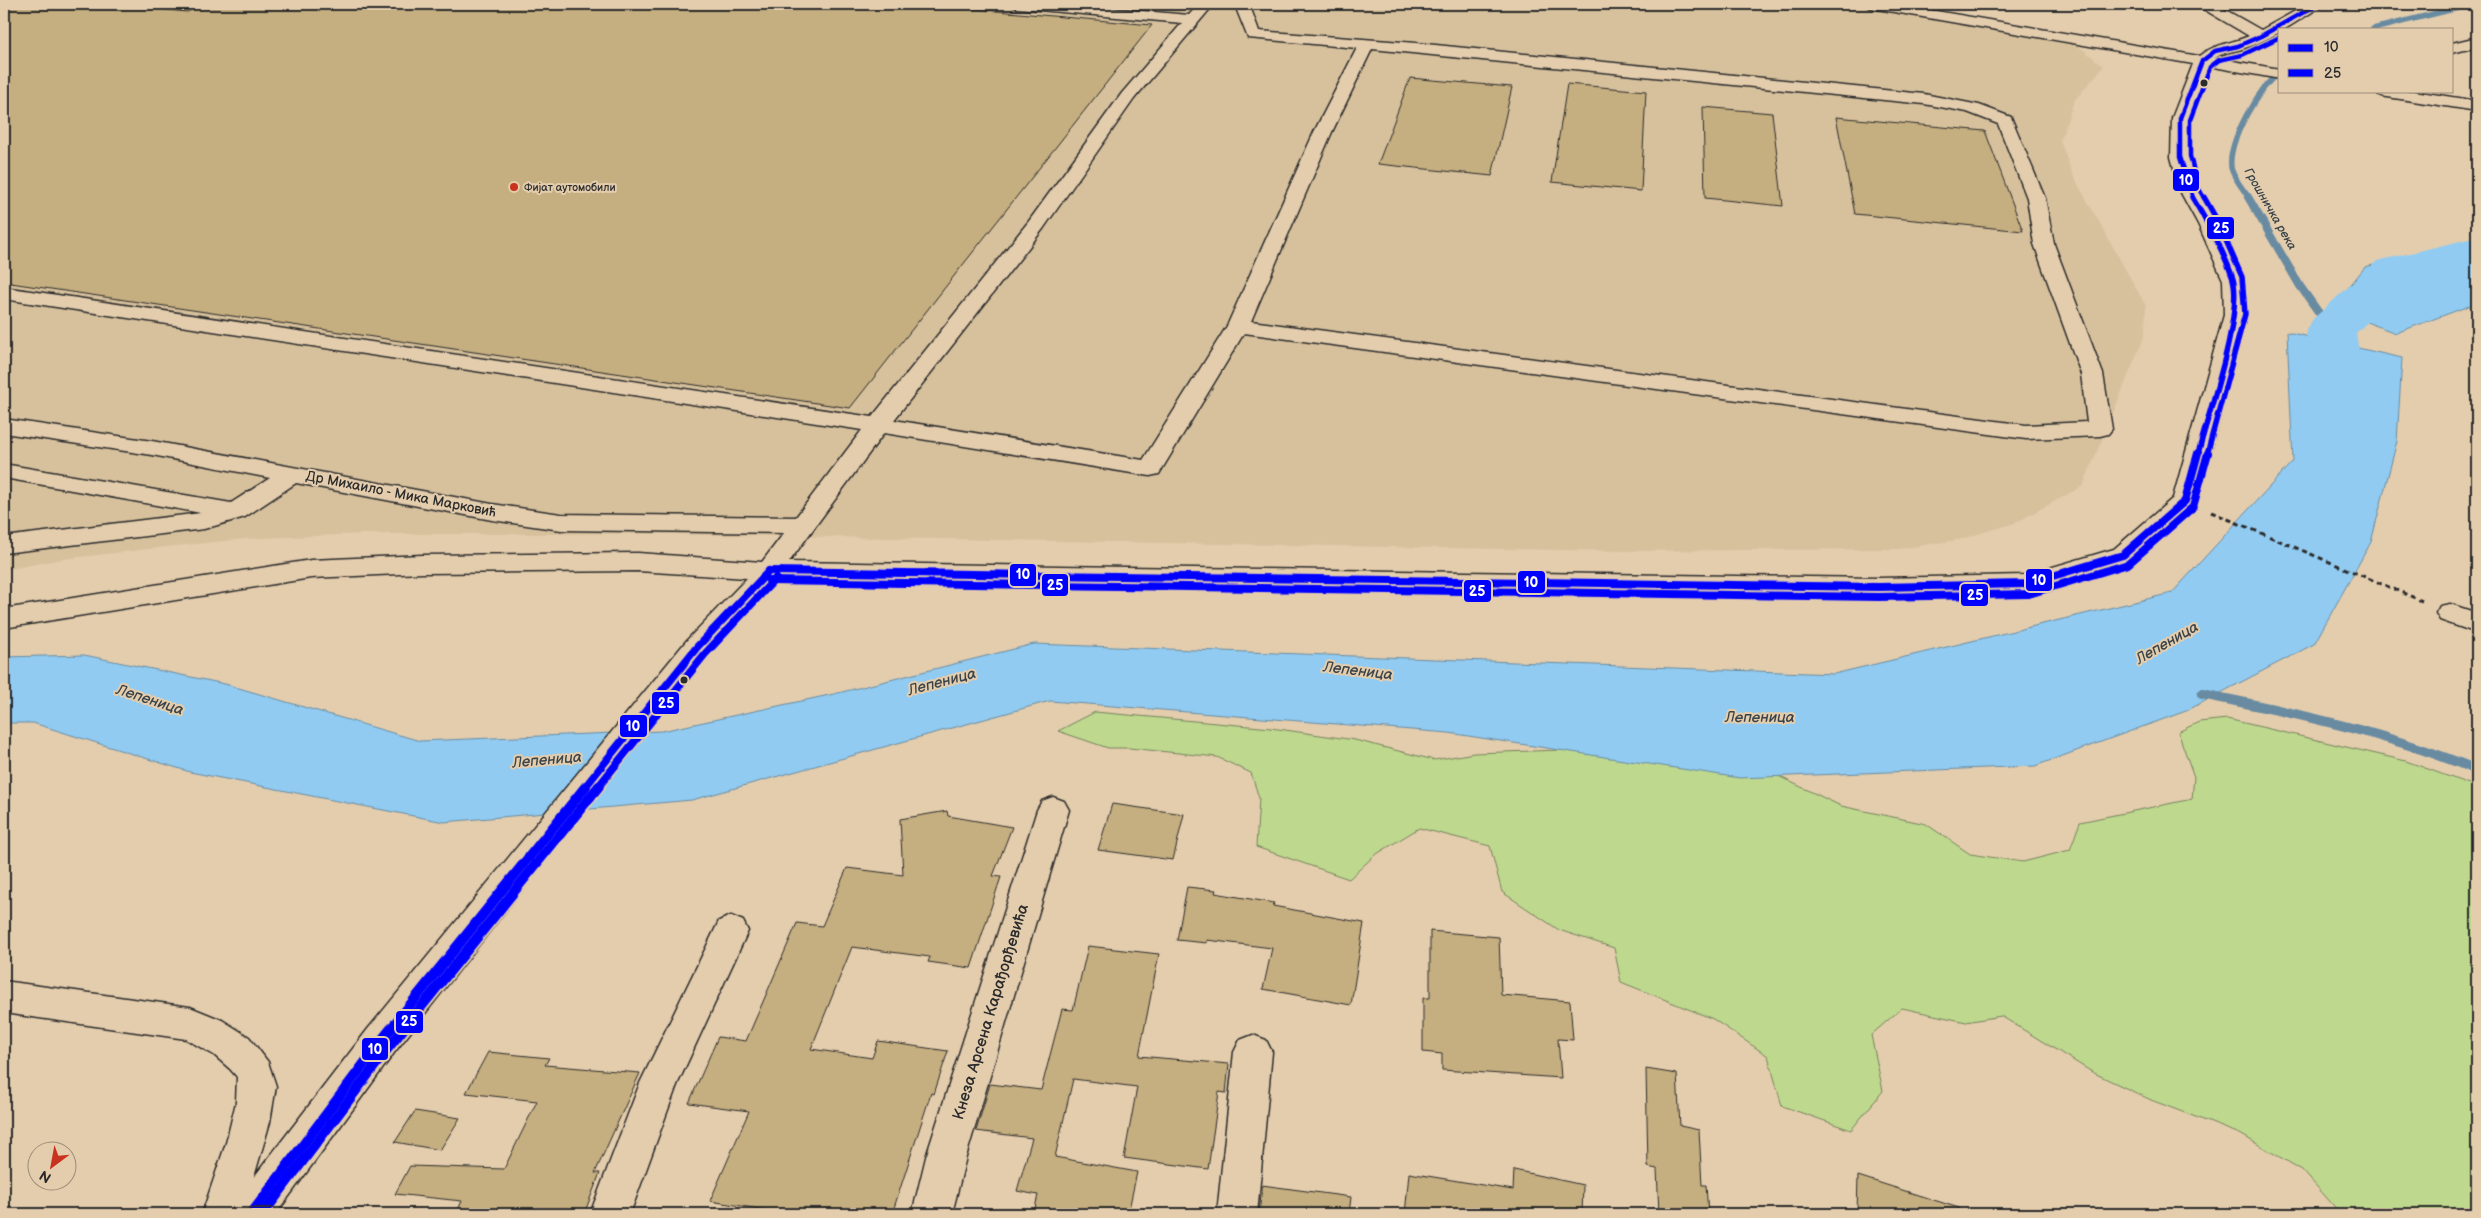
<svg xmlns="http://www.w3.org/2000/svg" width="2481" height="1218" viewBox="0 0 2481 1218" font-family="'Balsamiq Sans',sans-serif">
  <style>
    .built { fill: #d7c19d }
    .green { fill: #bed88e; stroke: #74825c }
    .water { fill: #91cbf1; stroke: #688ba2 }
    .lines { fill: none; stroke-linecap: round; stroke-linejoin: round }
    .stream-far2 { stroke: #688ba2; stroke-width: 5.5 }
    .stream-far1 { stroke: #688ba2; stroke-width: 8 }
    .stream { stroke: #688ba2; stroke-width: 10 }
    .river { fill: #91cbf1; fill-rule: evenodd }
    .building { fill: #c5ae7f; stroke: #2b2b2b }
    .minor-casing { stroke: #2b2b2b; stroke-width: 3 }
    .path { stroke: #2b2b2b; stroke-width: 3; stroke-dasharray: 5 4; stroke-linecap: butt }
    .minor { fill: #e4cdad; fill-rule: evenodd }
    .bus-1-far3-casing { stroke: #e4cdad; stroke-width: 7 }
    .bus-1-far2-casing { stroke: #e4cdad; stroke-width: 9 }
    .bus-1-far1-casing { stroke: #e4cdad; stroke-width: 11 }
    .bus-1-casing { stroke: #e4cdad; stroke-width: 14 }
    .bus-2-far3-casing { stroke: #e4cdad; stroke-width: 7 }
    .bus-2-far2-casing { stroke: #e4cdad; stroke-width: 9 }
    .bus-2-far1-casing { stroke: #e4cdad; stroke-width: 11 }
    .bus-2-casing { stroke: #e4cdad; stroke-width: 14 }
    .bus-1-far3 { stroke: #00f; stroke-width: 4.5 }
    .bus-1-far2 { stroke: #00f; stroke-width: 5.5 }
    .bus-1-far1 { stroke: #00f; stroke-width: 8 }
    .bus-1 { stroke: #00f; stroke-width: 10 }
    .bus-2-far3 { stroke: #00f; stroke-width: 4.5 }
    .bus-2-far2 { stroke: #00f; stroke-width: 5.5 }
    .bus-2-far1 { stroke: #00f; stroke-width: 8 }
    .bus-2 { stroke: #00f; stroke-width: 10 }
    .bus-dot { fill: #2b2b2b; stroke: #e4cdad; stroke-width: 2 }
    .poi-dot { fill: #c8321e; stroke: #e4cdad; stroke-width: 2 }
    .labels { text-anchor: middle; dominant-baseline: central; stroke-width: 4; stroke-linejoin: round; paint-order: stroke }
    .far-poi-label { font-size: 11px; fill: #2b2b2b; stroke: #e4cdad; text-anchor: start }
    .far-water-label { font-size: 12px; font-style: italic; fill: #3a4349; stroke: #e4cdad }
    .street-label { font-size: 14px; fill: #2b2b2b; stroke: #e4cdad }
    .water-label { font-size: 15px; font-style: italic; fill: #3a4349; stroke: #e4cdad }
    .near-street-label { font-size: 16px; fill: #2b2b2b; stroke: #e4cdad }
    .line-badge { stroke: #e4cdad; stroke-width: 2 }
    .badge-label { font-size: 14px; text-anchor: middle; font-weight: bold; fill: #fff }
  </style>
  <rect width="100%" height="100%" fill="#e4cdad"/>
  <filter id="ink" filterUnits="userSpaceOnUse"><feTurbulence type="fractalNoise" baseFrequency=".02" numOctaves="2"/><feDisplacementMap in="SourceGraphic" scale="10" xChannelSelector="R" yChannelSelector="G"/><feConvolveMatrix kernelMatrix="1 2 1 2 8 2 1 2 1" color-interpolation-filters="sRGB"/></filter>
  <g filter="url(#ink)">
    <!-- built -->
    <path class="built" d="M4 4H1868L2076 44 2104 66 2074 101 2060 141 2073 175 2146 306 2145 335 2083 486 2015 523 1958 540 1899 549 1621 551 656 534H361L245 539 167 547 63 559 4 570Z"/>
    <!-- green -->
    <path class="green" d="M1095 712 1271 728 1355 740 1434 760 1474 753 1620 748 1774 774 1841 806 1926 824 1970 854 2023 862 2070 850 2080 822 2192 799 2194 777 2178 732 2199 722 2227 719 2406 761 2477 787V1214H2341L2302 1170 2240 1134 2151 1100 2092 1072 2001 1016 1966 1022 1902 1008 1871 1035 1883 1091 1851 1130 1782 1106 1768 1056 1713 1019 1621 982 1614 948 1559 930 1502 892 1490 846 1419 828 1375 855 1349 879 1256 847 1259 798 1251 773 1217 757 1129 748H1108L1058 731Z"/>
    <!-- water -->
    <g class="water">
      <path d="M2477 239V303L2396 333 2331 309 2365 267Z"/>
      <path d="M2287 332 2402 358 2397 441 2371 542 2314 644 2186 711 2035 766 1740 778 1449 733 1050 701 692 800 444 822 190 772 33 723H4V657L84 655 225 684 420 741 662 731 834 694 1034 644 1834 674 2172 593 2293 461Z"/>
    </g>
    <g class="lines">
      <!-- stream-far2 -->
      <g class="stream-far2">
        <path d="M2373 29 2474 4"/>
        <path d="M2249 198C2244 190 2232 176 2231 167 2228 141 2259 86 2280 72"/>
      </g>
      <!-- stream-far1 -->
      <path class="stream-far1" d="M2248 197 2300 286 2331 330"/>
      <!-- stream -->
      <path class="stream" d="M2202 694C2296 713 2388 733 2477 770"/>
      <!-- river -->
      <path class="river" d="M2477 237V265L2410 281 2356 333 2360 357 2354 429 2346 441 2327 445 2308 441 2300 429 2308 357 2306 330 2313 319 2377 261Z"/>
    </g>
    <!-- building -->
    <g class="building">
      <path d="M4 4H110L187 12 204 4H919L1152 25 850 408 4 282Z"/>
      <path d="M1410 78 1512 87 1492 176 1378 164Z"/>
      <path d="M1567 84 1646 91 1641 191 1552 182Z"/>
      <path d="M1703 107 1772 113 1783 206 1705 198Z"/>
      <path d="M1836 117 1985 131 2023 231 1855 214Z"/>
      <path d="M1112 804 1184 814 1173 860 1098 850Z"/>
      <path d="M947 811 948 816 1012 827 993 876 1001 877 971 968 928 962 930 957 852 947 811 1049 872 1058 878 1041 948 1051 934 1094 931 1093 892 1214H791L710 1201 749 1111 689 1103 718 1037 746 1041 797 923 822 926 847 868 903 875 900 819Z"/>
      <path d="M1187 887 1216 890 1215 893 1274 903 1273 906 1364 923 1351 1005 1263 989 1272 948 1207 940V943L1177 940Z"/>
      <path d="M1430 931 1499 937 1501 995 1570 1001 1573 1040 1558 1039 1561 1078 1442 1070V1054L1423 1052V998H1430Z"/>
      <path d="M1088 946 1159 954 1139 1056 1229 1064 1226 1093 1219 1092 1208 1169 1124 1158 1137 1087 1073 1079 1055 1157 1137 1172 1128 1214H1069L1035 1208 1038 1195 1017 1191 1032 1138 976 1131 990 1084 1041 1090 1062 1009 1073 1010Z"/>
      <path d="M488 1052 549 1058 545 1065 640 1073 595 1173H600L584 1214H456L462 1201 395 1194 410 1166 504 1169 537 1101 466 1093Z"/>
      <path d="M1646 1069 1677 1074 1680 1126 1699 1130 1702 1185H1706L1708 1214H1659L1657 1169 1648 1167Z"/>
      <path d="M415 1111 460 1118 440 1150 395 1142Z"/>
      <path d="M1514 1170 1583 1185 1582 1214H1405L1409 1173 1513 1190Z"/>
      <path d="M1858 1176 1959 1208 1958 1214H1857Z"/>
      <path d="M1262 1185 1351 1197 1349 1214H1259Z"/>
    </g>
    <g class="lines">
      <!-- minor casing -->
      <g class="minor-casing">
        <g id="minor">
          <path d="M1010 4H1062L1189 15 1199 4H1214L1134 99 1043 229 894 420 1143 460 1227 326 1314 132 1357 48 1248 38 1236 8 1239 4H1255L1251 9 1259 31 1416 43 1924 94 1979 105 2011 117 2045 198 2054 244 2103 374 2112 429 2108 434 2100 436 2026 439 1244 333 1159 474 1150 476 884 433 789 562 1879 578 2025 575 2114 549 2173 498 2224 315 2223 280 2198 224 2180 191 2171 157 2172 118 2193 64 1871 8 1864 4H1895L2199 56C2214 44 2232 43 2249 36L2200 7 2198 4H2215L2261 30 2308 4H2325L2285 29H2280V32C2268 38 2255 45 2242 49 2233 52 2223 52 2215 58L2280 69V79L2208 66 2188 118 2189 157 2198 191 2218 224 2243 280 2246 315 2198 501 2132 561 2036 590 2026 593 1879 596 776 580 707 654 394 1053 276 1214H202L226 1143 236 1102 237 1077 230 1069 214 1055 186 1039 4 1013V981L190 1007 222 1020 249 1037 268 1062 276 1086 270 1122 254 1177 368 1029 687 640 747 578 638 571 422 573 311 578 4 628V609L311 560 422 555 638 553 762 562 784 533 561 530 492 520 296 483 245 517 204 529 4 553V537L201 513 4 478V464L231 503 270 478 152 455 4 433V419L152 441 492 504 561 514 796 517 862 430 4 299V287L872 417 1029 221 1122 93 1182 23 1017 8ZM1372 49 1924 104 1967 112 1998 124 2027 198 2034 244 2081 374 2087 422 2026 425 1251 321 1332 132Z"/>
          <path d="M2477 37V47L2452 53V43Z"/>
          <path d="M2373 91H2414L2477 101V111L2381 96Z"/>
          <path d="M2450 604 2477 613V633L2440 620 2436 613 2440 606Z"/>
          <path d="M1053 797 1064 801 1069 810 966 1157 952 1214H912L926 1157 1037 810 1042 801Z"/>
          <path d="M731 916 743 921 748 931 677 1085 630 1214H590L640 1083 719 921Z"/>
          <path d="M1253 1035 1266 1040 1272 1052 1257 1214H1217L1234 1052 1240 1040Z"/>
        </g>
      </g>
      <!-- path -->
      <path class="path" d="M2211 512 2422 601"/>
      <!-- minor -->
      <use href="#minor" class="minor"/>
      <!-- bus-1-far3 casing -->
      <g class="bus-1-far3-casing">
        <path id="bus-1-far3" d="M2193 198 2180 157V118L2202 61 2215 51 2238 46 2261 36 2318 4"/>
      </g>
      <!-- bus-1-far2 casing -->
      <g class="bus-1-far2-casing">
        <path id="bus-1-far2" d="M2192 197C2207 222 2224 251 2233 279 2243 316 2208 414 2198 454"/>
      </g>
      <!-- bus-1-far1 casing -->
      <g class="bus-1-far1-casing">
        <g id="bus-1-far1">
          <path d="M769 571 1879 587 2026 584 2123 555 2185 501 2198 453"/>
          <path d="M585 787 697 647 769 571"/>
        </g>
      </g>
      <!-- bus-1 casing -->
      <g class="bus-1-casing">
        <path id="bus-1" d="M251 1214 381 1041 586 786"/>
      </g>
      <!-- bus-2-far3 casing -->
      <g class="bus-2-far3-casing">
        <path id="bus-2-far3" d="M2204 198 2198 187 2190 156V120L2210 67 2219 60 2242 55 2280 37"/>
      </g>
      <!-- bus-2-far2 casing -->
      <g class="bus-2-far2-casing">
        <path id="bus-2-far2" d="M2204 197 2217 220 2242 277 2245 314 2207 454"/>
      </g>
      <!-- bus-2-far1 casing -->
      <g class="bus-2-far1-casing">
        <g id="bus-2-far1">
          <path d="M769 581 1879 597 2029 594 2128 564 2193 507 2208 453"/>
          <path d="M598 787 705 654 776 578"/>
        </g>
      </g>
      <!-- bus-2 casing -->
      <g class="bus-2-casing">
        <path id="bus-2" d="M263 1214 389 1047 599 786"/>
      </g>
      <!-- bus-1-far3 -->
      <use href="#bus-1-far3" class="bus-1-far3"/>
      <!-- bus-1-far2 -->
      <use href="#bus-1-far2" class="bus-1-far2"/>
      <!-- bus-1-far1 -->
      <use href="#bus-1-far1" class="bus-1-far1"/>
      <!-- bus-1 -->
      <use href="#bus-1" class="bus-1"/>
      <!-- bus-2-far3 -->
      <use href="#bus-2-far3" class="bus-2-far3"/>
      <!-- bus-2-far2 -->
      <use href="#bus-2-far2" class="bus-2-far2"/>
      <!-- bus-2-far1 -->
      <use href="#bus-2-far1" class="bus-2-far1"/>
      <!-- bus-2 -->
      <use href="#bus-2" class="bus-2"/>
    </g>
  </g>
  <!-- markers -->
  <g class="bus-dot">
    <circle cx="2204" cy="83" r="4.5"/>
    <circle cx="684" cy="680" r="4.5"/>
  </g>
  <circle class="poi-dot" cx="514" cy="187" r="5"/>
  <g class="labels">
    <!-- far-poi labels -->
    <g class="far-poi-label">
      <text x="524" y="187">Фијат аутомобили</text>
    </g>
    <!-- far-water labels -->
    <g class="far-water-label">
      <text transform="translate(2270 209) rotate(60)">Грошничка река</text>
    </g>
    <!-- street labels -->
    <g class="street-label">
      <text transform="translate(401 494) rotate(11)">Др Михаило - Мика Марковић</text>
    </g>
    <!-- water labels -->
    <g class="water-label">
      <text transform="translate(2167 643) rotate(-30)">Лепеница</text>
      <text transform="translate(1358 671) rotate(7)">Лепеница</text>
      <text transform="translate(942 682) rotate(-15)">Лепеница</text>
      <text transform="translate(150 700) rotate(18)">Лепеница</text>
      <text x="1760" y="717">Лепеница</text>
      <text transform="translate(547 760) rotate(-5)">Лепеница</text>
    </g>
    <!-- near-street labels -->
    <g class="near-street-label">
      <text transform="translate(991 1012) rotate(-73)">Кнеза Арсена Карађорђевића</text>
    </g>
  </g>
  <g class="line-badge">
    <rect x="2172" y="168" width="28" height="24" rx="5" fill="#00f"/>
    <rect x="2206" y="216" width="29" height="24" rx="5" fill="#00f"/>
    <rect x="1009" y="563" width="28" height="24" rx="5" fill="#00f"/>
    <rect x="2025" y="568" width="28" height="24" rx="5" fill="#00f"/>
    <rect x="1517" y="570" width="29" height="24" rx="5" fill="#00f"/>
    <rect x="1041" y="573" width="28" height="24" rx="5" fill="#00f"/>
    <rect x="1463" y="579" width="29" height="24" rx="5" fill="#00f"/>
    <rect x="1960" y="583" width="29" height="24" rx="5" fill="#00f"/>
    <rect x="651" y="691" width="29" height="24" rx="5" fill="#00f"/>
    <rect x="619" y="714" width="29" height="24" rx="5" fill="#00f"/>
    <rect x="395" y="1010" width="29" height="24" rx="5" fill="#00f"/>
    <rect x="361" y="1037" width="28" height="24" rx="5" fill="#00f"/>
  </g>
  <g class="badge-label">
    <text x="2186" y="185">10</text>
    <text x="2221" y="233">25</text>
    <text x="1023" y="579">10</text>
    <text x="2039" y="585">10</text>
    <text x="1531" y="587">10</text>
    <text x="1055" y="590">25</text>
    <text x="1477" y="596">25</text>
    <text x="1975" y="600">25</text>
    <text x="666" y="708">25</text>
    <text x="633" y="731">10</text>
    <text x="409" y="1026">25</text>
    <text x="375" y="1054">10</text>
  </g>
  <!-- margin -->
  <rect width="2481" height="1218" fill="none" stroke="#e4cdad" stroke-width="20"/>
  <rect x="10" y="10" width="2461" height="1198" fill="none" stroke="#2b2b2b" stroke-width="2" filter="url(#ink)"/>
  <!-- legend -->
  <rect x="2278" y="28" width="175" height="65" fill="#e4cdad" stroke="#9a8c79"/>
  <rect x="2288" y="44" width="25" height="8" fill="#0000ff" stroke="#9a8c79"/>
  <text x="2324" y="52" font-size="15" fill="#2b2b2b">10</text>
  <rect x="2288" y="69" width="25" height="8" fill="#0000ff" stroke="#9a8c79"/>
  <text x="2324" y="78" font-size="15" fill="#2b2b2b">25</text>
  <!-- north arrow -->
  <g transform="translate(52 1166) rotate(212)"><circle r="24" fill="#e4cdad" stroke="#9a8c79"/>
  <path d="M0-4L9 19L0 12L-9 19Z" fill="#c8321e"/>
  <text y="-8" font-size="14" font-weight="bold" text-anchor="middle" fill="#2b2b2b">N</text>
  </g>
</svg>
